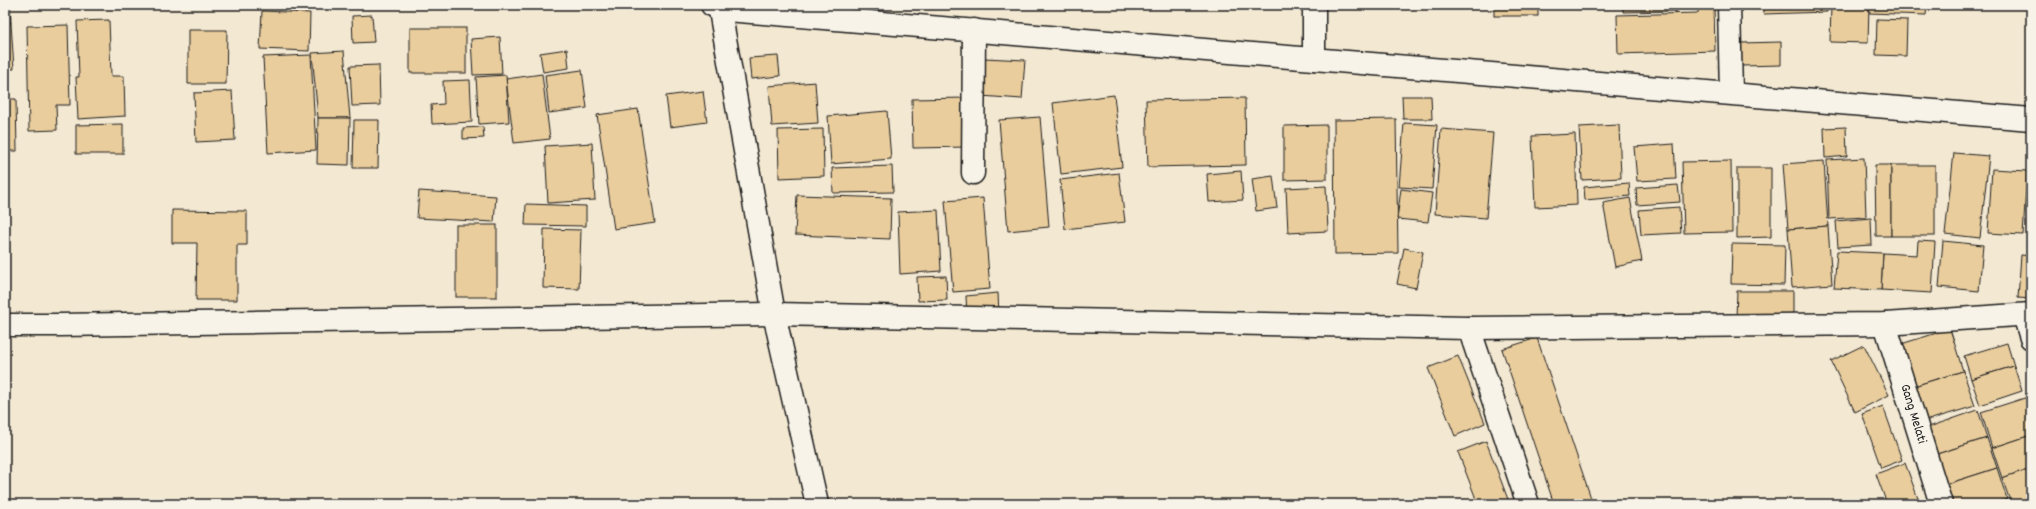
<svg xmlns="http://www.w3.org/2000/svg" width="2036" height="509" viewBox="0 0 2036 509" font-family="Dekko,sans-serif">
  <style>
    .building { fill: #e9cd9d; stroke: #1c1c1c }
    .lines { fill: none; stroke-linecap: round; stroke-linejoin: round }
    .minor-casing { stroke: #1c1c1c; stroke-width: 25 }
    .major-casing { stroke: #1c1c1c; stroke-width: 25 }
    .minor { stroke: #f7f3e8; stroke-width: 22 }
    .major { stroke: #f7f3e8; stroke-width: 22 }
    .labels { text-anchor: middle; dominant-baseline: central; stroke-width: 3; stroke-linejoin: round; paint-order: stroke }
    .street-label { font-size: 14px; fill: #1c1c1c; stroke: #f7f3e8 }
  </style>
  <rect width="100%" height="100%" fill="#f3e8d2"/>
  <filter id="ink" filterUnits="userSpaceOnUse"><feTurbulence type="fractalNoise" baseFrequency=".025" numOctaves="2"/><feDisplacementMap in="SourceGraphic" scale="8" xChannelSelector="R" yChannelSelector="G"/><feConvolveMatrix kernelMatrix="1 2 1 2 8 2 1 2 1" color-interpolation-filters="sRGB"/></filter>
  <g filter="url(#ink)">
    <!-- building -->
    <g class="building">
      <path d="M5 5H10L11 23H5Z"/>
      <rect x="1494" y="5" width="44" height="11"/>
      <path d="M1623 5H1677V11L1623 12Z"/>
      <path d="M1698 5H1714L1715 51 1618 54 1617 15 1698 13Z"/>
      <path d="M1763 5H1827V12L1763 14Z"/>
      <path d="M1831 5H1869L1868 43 1830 42Z"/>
      <path d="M1869 5H1927L1926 15 1869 13Z"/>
      <path d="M262 11 310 13 309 51 260 49Z"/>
      <path d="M372 15 374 42 353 43 352 16Z"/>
      <path d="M1877 19 1907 20 1906 56 1876 55Z"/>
      <path d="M109 20 111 76H124L125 116 78 119 76 77H79L77 21Z"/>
      <path d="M5 23H11L14 69H5Z"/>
      <path d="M68 25 70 105H56L57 130 29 131 27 26Z"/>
      <rect x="410" y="28" width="56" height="45"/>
      <path d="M188 30H227L226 84H188Z"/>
      <path d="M500 37 502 74 473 75 471 39Z"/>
      <path d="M1781 42V65L1741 66V43Z"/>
      <path d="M567 49 569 68 543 72 540 53Z"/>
      <path d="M344 51 350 118H318L312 53Z"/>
      <path d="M311 55 316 150 268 153 263 57Z"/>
      <path d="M778 56 780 76 751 79 749 58Z"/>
      <path d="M984 58 1025 60 1022 99 981 96Z"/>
      <path d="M379 65 380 105 352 106 350 66Z"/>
      <path d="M582 70 587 108 549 113 545 75Z"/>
      <path d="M542 74 550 139 514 143 506 79Z"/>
      <path d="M506 75 509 122 479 124 476 77Z"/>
      <path d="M470 80 472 122 432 124 431 105 444 104 443 81Z"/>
      <path d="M815 82 818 123 772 126 769 86Z"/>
      <path d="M232 91 235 140 196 142 194 93Z"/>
      <path d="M703 91 707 122 670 127 666 96Z"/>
      <path d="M1114 95 1122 167 1061 174 1053 103Z"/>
      <path d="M1402 96H1431L1432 119H1403Z"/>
      <path d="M966 98 967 147 913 148 912 99Z"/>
      <path d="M1245 98 1246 165 1148 167 1146 100Z"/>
      <path d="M5 99H16L17 151H5Z"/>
      <path d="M638 109 655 223 614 229 597 115Z"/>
      <path d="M887 111 891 159 831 164 828 116Z"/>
      <path d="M1040 117 1049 227 1008 231 999 120Z"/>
      <path d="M318 118H350L349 165 317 164Z"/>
      <path d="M1396 119 1398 253 1335 254 1334 120Z"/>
      <path d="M354 120H379L378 168H353Z"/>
      <path d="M1404 123 1437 125 1432 189 1399 187Z"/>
      <path d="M123 124V154H76V125Z"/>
      <path d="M1327 125V179L1284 180V126Z"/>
      <path d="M1619 125 1621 178 1582 180 1579 127Z"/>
      <path d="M483 127 484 138 463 139V128Z"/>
      <path d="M1846 127 1847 156 1825 158 1824 128Z"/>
      <path d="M823 129 824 176 779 178 778 130Z"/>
      <path d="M1441 129 1493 133 1486 218 1435 214Z"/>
      <path d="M1575 134 1577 205 1535 207 1532 136Z"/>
      <path d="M592 143 595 200 548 203 545 146Z"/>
      <path d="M1674 144 1676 179 1637 181 1634 147Z"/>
      <path d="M1954 153 1989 156 1980 238 1945 234Z"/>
      <path d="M1864 158 1866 217 1829 219 1827 160Z"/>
      <path d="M1731 161 1732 232 1684 233 1682 162Z"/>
      <path d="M1824 161 1828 226 1788 229 1783 164Z"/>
      <path d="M1875 165H1891V236H1876Z"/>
      <rect x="1891" y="165" width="44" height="71"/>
      <path d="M892 166 893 192 833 193 832 168Z"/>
      <path d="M1737 168H1771V237L1737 238Z"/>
      <path d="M1992 169 2027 171 2023 235 1988 233Z"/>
      <path d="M1241 171 1243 200 1209 202 1207 174Z"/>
      <path d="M1119 173 1125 222 1065 229 1060 180Z"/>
      <path d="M1273 176 1277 208 1256 211 1252 179Z"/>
      <path d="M1629 183 1630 196 1585 200 1584 187Z"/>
      <path d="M1678 185 1680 202 1637 205 1636 188Z"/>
      <path d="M1326 186 1328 231 1288 233 1286 188Z"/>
      <path d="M1401 189 1432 193 1428 222 1397 219Z"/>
      <path d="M419 191 496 196 494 222 417 218Z"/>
      <path d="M797 195 891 198 890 239 795 235Z"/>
      <path d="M983 198 990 289 953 292 945 201Z"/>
      <path d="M1630 198 1642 261 1615 267 1603 203Z"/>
      <path d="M526 204 586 206V226L525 225Z"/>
      <path d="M1679 207 1681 233 1641 235 1639 210Z"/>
      <path d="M172 210 247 211V245H237V300H196L197 243H172Z"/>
      <path d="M938 210 941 271 900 274 898 212Z"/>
      <path d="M1871 218 1872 245 1838 247 1836 221Z"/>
      <rect x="456" y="225" width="41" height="72"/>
      <path d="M1828 226 1832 284 1792 287 1788 229Z"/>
      <path d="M544 229 581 230 579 289 543 288Z"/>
      <path d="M1918 241 1935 242 1932 293 1881 290 1883 253 1917 255Z"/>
      <path d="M1943 241 1983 245 1979 291 1939 287Z"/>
      <path d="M1732 244 1785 245 1784 285 1731 284Z"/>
      <path d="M1404 248 1423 252 1416 288 1397 284Z"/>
      <path d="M1837 251 1883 253 1881 290 1834 288Z"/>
      <path d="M2021 255 2031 256V299L2018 298Z"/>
      <path d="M946 276 947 300 918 301 917 277Z"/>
      <path d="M1737 291H1793V320L1736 318Z"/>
      <path d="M998 293 999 315 967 317 966 296Z"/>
      <path d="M1950 329 1963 371 1914 386 1901 344Z"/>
      <path d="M1537 338 1593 504H1554L1502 349Z"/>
      <path d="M2007 343 2014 366 1971 379 1964 356Z"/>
      <path d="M1864 345 1889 395 1855 412 1831 361Z"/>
      <path d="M1458 356 1485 423 1455 436 1428 368Z"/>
      <path d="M2014 366 2022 391 1980 405 1971 379Z"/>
      <path d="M1963 371 1975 406 1925 421 1914 386Z"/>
      <path d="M2031 396V435L1992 448 1981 412Z"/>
      <path d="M1883 406 1902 460 1881 468 1862 414Z"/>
      <path d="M1978 410 1987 438 1937 454 1929 427Z"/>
      <path d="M2031 435V468L2002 478 1992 448Z"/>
      <path d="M1987 438 1997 468 1947 484 1937 454Z"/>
      <path d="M1486 441 1509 502 1506 504H1478L1458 452Z"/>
      <path d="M1905 463 1920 504H1887L1876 474Z"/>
      <path d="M1997 468 2007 499 1992 504H1953L1947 484Z"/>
      <path d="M2031 468V499L2011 504 2002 478Z"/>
    </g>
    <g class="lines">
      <!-- minor casing -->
      <g class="minor-casing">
        <g id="minor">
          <path d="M719 5 774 314 817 504"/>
          <path d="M1314 5V59"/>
          <path d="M1729 5 1731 93"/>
          <path d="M973 173 974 30"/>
          <path d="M2024 315 2031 338"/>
          <path d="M1885 324 1941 504"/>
          <path d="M5 325H59L774 314 1469 328 1885 324 2031 314"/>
          <path d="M1469 328 1528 504"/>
        </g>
      </g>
      <!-- major casing -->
      <g class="major-casing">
        <path id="major" d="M712 5 719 6 727 10 2031 119"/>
      </g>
      <!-- minor -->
      <use href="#minor" class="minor"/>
      <!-- major -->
      <use href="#major" class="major"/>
    </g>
  </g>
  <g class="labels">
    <!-- street labels -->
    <g class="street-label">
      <text transform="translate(1913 414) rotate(73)">Gang Melati</text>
    </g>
  </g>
  <!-- margin -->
  <rect width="2036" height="509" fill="none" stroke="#f7f3e8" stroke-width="20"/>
  <rect x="10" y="10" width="2016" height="489" fill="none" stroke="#1c1c1c" stroke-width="1.5" filter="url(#ink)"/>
</svg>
